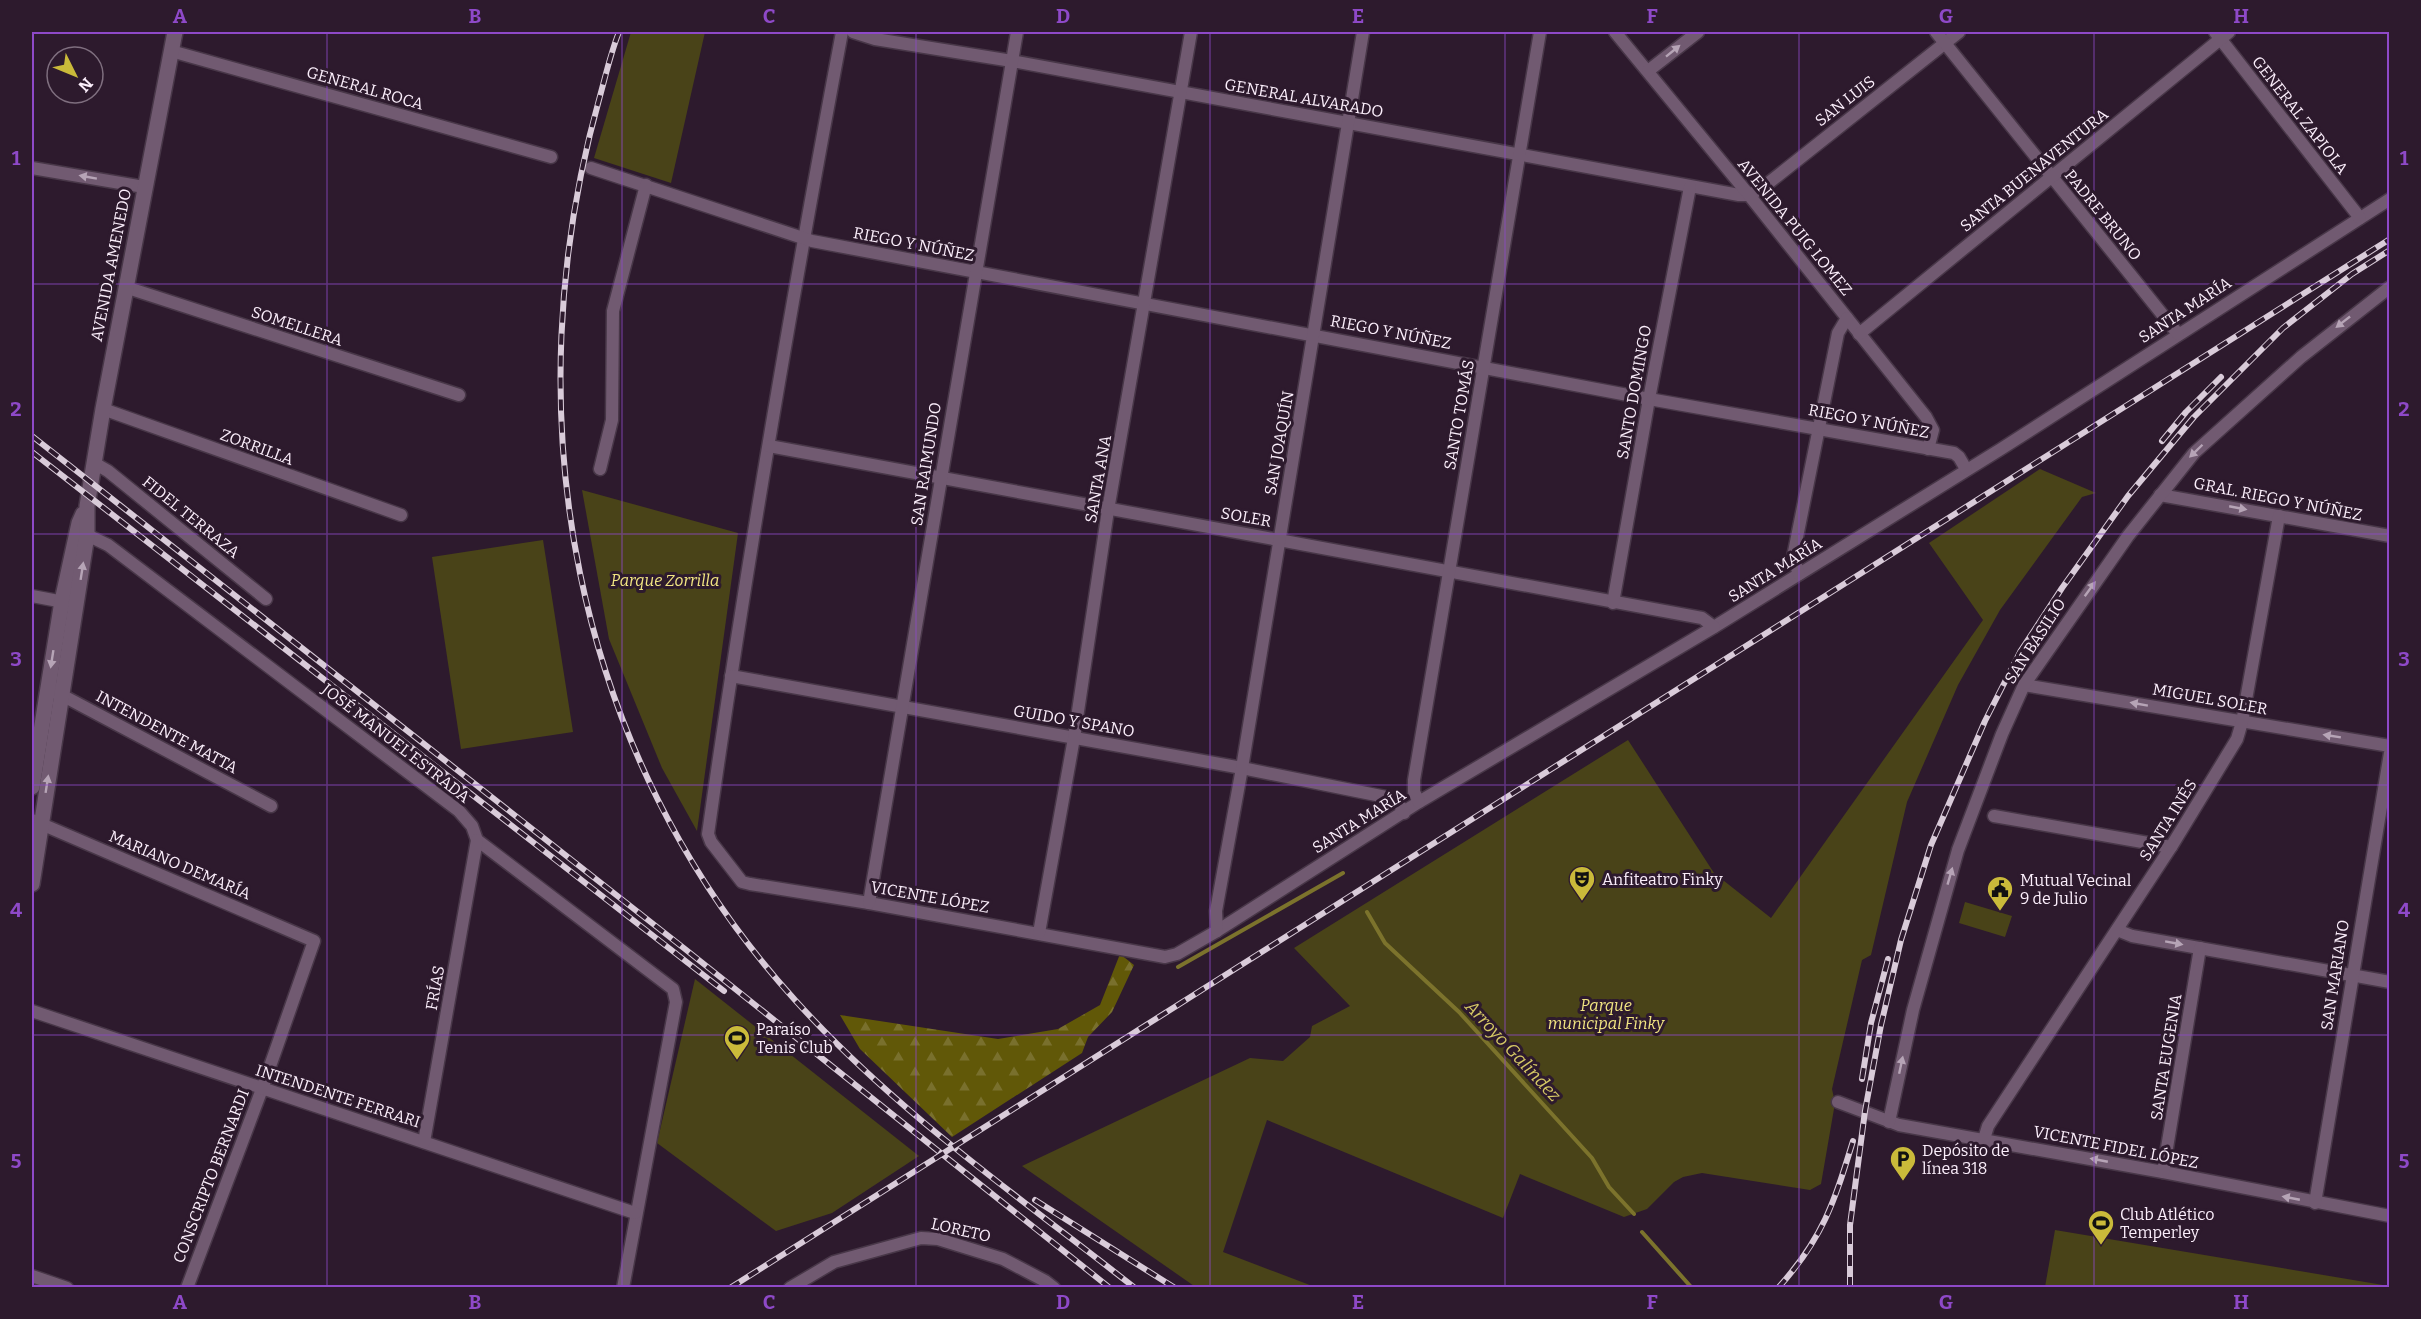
<svg xmlns="http://www.w3.org/2000/svg" width="2421" height="1319" viewBox="0 0 2421 1319" font-family="Bitter,serif">
  <style>
    .green { fill: #494318 }
    .forest { fill: url(#forest-firs) }
    .lines { fill: none; stroke-linecap: round; stroke-linejoin: round }
    .stream { stroke: #7c732c; stroke-width: 4 }
    .minor-casing { stroke: #483748; stroke-width: 15 }
    .tertiary-casing { stroke: #483748; stroke-width: 18 }
    .minor { stroke: #715a71; stroke-width: 12 }
    .tertiary { stroke: #715a71; stroke-width: 15 }
    .rail-casing { stroke: #d9cbd9; stroke-width: 6 }
    .rail { stroke: #2d1a2d; stroke-width: 4; stroke-dasharray: 11; stroke-linecap: butt }
    .oneway { fill: #b6a4b6 }
    .grid { fill: none; stroke: #8e49c8; stroke-width: 1.5; stroke-opacity: 0.55 }
    .labels { text-anchor: middle; dominant-baseline: central; stroke-width: 6; stroke-linejoin: round; paint-order: stroke }
    .street-label { font-size: 16px; fill: #fbeefb; stroke: #2d1a2d }
    .park-label { font-size: 16px; font-style: italic; fill: #f2e682; stroke: #2d1a2d }
    .poi-label { font-size: 16px; fill: #fbeefb; stroke: #2d1a2d; text-anchor: start }
    .water-label { font-size: 18px; font-style: italic; fill: #d5c865; stroke: #2d1a2d }
    .neatline { fill: none; stroke: #8e49c8; stroke-width: 2 }
    .grid-label { font-size: 20px; text-anchor: middle; font-weight: bold; fill: #8e49c8 }
  </style>
  <defs>
    <pattern id="forest-firs" width="22" height="20" patternUnits="userSpaceOnUse" patternTransform="scale(1.5)"><rect width="22" height="20" fill="#615808"/><path d="M5 1l3.5 6h-7zM16 11l3.5 6h-7z" fill="#79702d"/></pattern>
  </defs>
  <rect width="100%" height="100%" fill="#2d1a2d"/>
  <!-- green -->
  <g class="green">
    <path d="M631 32H705L671 183 594 158Z"/>
    <path d="M2040 469 2096 493 2082 497 2000 610 1958 685 1907 802 1871 955 1862 960 1832 1089 1835 1103 1821 1184 1810 1190 1702 1173 1683 1177 1674 1182 1647 1209 1624 1217 1520 1174 1503 1218 1267 1120 1223 1252 1315 1287 1197 1288 1022 1166 1250 1058 1283 1061 1310 1037 1312 1026 1350 1006 1294 948 1628 740 1714 873 1771 918 1983 620 1929 543Z"/>
    <path d="M582 490 738 533 697 831 662 768 609 639Z"/>
    <path d="M543 540 573 732 461 749 432 557Z"/>
    <path d="M1965 902 2012 916 2005 937 1959 923Z"/>
    <path d="M695 979 919 1156 832 1213 776 1231 657 1143Z"/>
    <path d="M2055 1230 2389 1286V1287H2045Z"/>
  </g>
  <!-- forest -->
  <path class="forest" d="M1120 954 1134 965 1112 1012 1088 1037 1082 1053 952 1137 860 1049 840 1015 998 1039 1058 1029 1100 1005Z"/>
  <g class="lines">
    <!-- stream -->
    <g class="stream">
      <path d="M1367 912 1385 943 1459 1012 1592 1158 1609 1187 1634 1214"/>
      <path d="M1178 967 1343 873"/>
      <path d="M1642 1232 1692 1288"/>
    </g>
    <!-- minor casing -->
    <g class="minor-casing">
      <g id="minor">
        <path d="M842 32C792 298 746 565 708 834L711 842 742 882 750 884 869 903 1165 957 1177 954 1217 931 1419 802 1714 627 2001 449 2390 199"/>
        <path d="M853 32 875 39 1012 61 1739 195H1749L1761 189 1959 32"/>
        <path d="M1615 32 1749 195 1926 417 1933 430 1928 449"/>
        <path d="M1936 32 2178 334"/>
        <path d="M2215 32 2360 218"/>
        <path d="M171 51 551 157"/>
        <path d="M1648 71 1698 32"/>
        <path d="M32 168 144 187"/>
        <path d="M591 168 812 241 1649 399 1954 453 1959 457 1966 469"/>
        <path d="M125 287 459 395"/>
        <path d="M1859 334 2229 32"/>
        <path d="M103 409 401 515"/>
        <path d="M769 446 1702 618 1714 627"/>
        <path d="M94 463 108 471 266 599"/>
        <path d="M600 469 612 420 613 311 646 185"/>
        <path d="M2160 495 2390 536"/>
        <path d="M87 535 108 545 459 811 472 826 477 840 673 989 676 1002 623 1288"/>
        <path d="M1799 574 1793 557 1838 333 1847 318"/>
        <path d="M32 596 69 603"/>
        <path d="M1613 603 1649 399 1690 187"/>
        <path d="M731 676 1242 768 1391 798 1398 802 1404 813"/>
        <path d="M2024 685 2390 746"/>
        <path d="M54 691 271 806"/>
        <path d="M1419 802 1414 792V780L1540 32"/>
        <path d="M1994 816 2171 847"/>
        <path d="M32 820 314 941 262 1089 187 1288"/>
        <path d="M869 903 1017 32"/>
        <path d="M2117 930 2132 936 2390 982"/>
        <path d="M1217 931 1216 911 1242 768 1363 32"/>
        <path d="M1039 933 1074 738 1108 510 1191 32"/>
        <path d="M32 1011 635 1213"/>
        <path d="M1838 1102 1899 1125 2163 1172 2390 1216"/>
        <path d="M1889 1122 1913 1010 1958 850 2002 734 2024 685 2128 536 2194 453 2301 357 2390 287"/>
        <path d="M1984 1139 1988 1126 2171 847 2237 739 2242 722 2279 516"/>
        <path d="M424 1142 477 840"/>
        <path d="M2163 1172 2200 948"/>
        <path d="M2315 1203 2390 753"/>
        <path d="M32 1276 67 1288"/>
        <path d="M790 1288 834 1262 921 1238 938 1239 1003 1259 1045 1281 1054 1288"/>
      </g>
    </g>
    <!-- tertiary casing -->
    <g class="tertiary-casing">
      <g id="tertiary">
        <path d="M32 787 62 601 79 523 83 514"/>
        <path d="M32 884 87 535V506L103 409 175 32"/>
      </g>
    </g>
    <!-- minor -->
    <use href="#minor" class="minor"/>
    <!-- tertiary -->
    <use href="#tertiary" class="tertiary"/>
    <!-- rail casing -->
    <g class="rail-casing">
      <g id="rail">
        <path d="M619 32C611 52 606 74 600 96 511 412 571 753 795 1000 894 1110 1018 1196 1135 1288"/>
        <path d="M32 436 685 949 1110 1288"/>
        <path d="M2162 441 2186 412 2221 377"/>
        <path d="M32 452 724 991"/>
        <path d="M1862 1079 1871 1023 1888 959"/>
        <path d="M1035 1200 1175 1288"/>
        <path d="M730 1288 2390 239"/>
        <path d="M1778 1288C1823 1238 1834 1203 1853 1141"/>
        <path d="M1850 1288V1225L1865 1111 1881 1025 1901 940 1931 845 1985 721 2020 652 2062 588 2128 496 2194 417 2283 328 2352 274 2390 250"/>
      </g>
    </g>
    <!-- rail -->
    <use href="#rail" class="rail"/>
  </g>
  <!-- one-way arrows -->
  <defs><path id="oneway-solid" d="M-6-.8H1V-3.2L6.5 0L1 3.2V.8H-6Z" transform="scale(1.5)"/></defs>
  <g class="oneway">
    <use href="#oneway-solid" transform="translate(1673 51) rotate(-39)"/>
    <use href="#oneway-solid" transform="translate(88 177) rotate(-170)"/>
    <use href="#oneway-solid" transform="translate(2343 322) rotate(142)"/>
    <use href="#oneway-solid" transform="translate(2196 451) rotate(136)"/>
    <use href="#oneway-solid" transform="translate(2238 508) rotate(11)"/>
    <use href="#oneway-solid" transform="translate(82 571) rotate(-81)"/>
    <use href="#oneway-solid" transform="translate(2090 589) rotate(-54)"/>
    <use href="#oneway-solid" transform="translate(52 659) rotate(99)"/>
    <use href="#oneway-solid" transform="translate(2139 704) rotate(-170)"/>
    <use href="#oneway-solid" transform="translate(2332 736) rotate(-171)"/>
    <use href="#oneway-solid" transform="translate(47 784) rotate(-81)"/>
    <use href="#oneway-solid" transform="translate(1950 876) rotate(-74)"/>
    <use href="#oneway-solid" transform="translate(2174 943) rotate(10)"/>
    <use href="#oneway-solid" transform="translate(1901 1065) rotate(-78)"/>
    <use href="#oneway-solid" transform="translate(2099 1160) rotate(-169)"/>
    <use href="#oneway-solid" transform="translate(2291 1198) rotate(-169)"/>
  </g>
  <!-- grid -->
  <path class="grid" d="M327 32V1288M622 32V1288M916 32V1288M1210 32V1288M1505 32V1288M1799 32V1288M2094 32V1288M32 284H2390M32 534H2390M32 785H2390M32 1035H2390"/>
  <!-- icons -->
  <defs>
    <g id="theatre-pin" transform="scale(1.35)"><path d="M0 17L-7.5 6A9.5 9.5 0 1 1 7.5 6Z" fill="#caba3a" stroke="#2d1a2d"/><path d="M-5-5.5Q0-4 5-5.5V0Q5 5 0 6Q-5 5-5 0ZM-3.3-2.5H-1v1.5H-3.3ZM1-2.5H3.3v1.5H1ZM-2.8 1Q0 5.5 2.8 1Z" fill="#111"/></g>
    <g id="civic-pin" transform="scale(1.35)"><path d="M0 17L-7.5 6A9.5 9.5 0 1 1 7.5 6Z" fill="#caba3a" stroke="#2d1a2d"/><path d="M-.6-6.5H3V-4.5H.6V-3L4-1V1h2V6H-6V1h2V-1L-.6-3ZM-1.2 2.5V6h2.4V2.5Z" fill="#111"/></g>
    <g id="stadium-pin" transform="scale(1.35)"><path d="M0 17L-7.5 6A9.5 9.5 0 1 1 7.5 6Z" fill="#caba3a" stroke="#2d1a2d"/><path d="M0-5a6.5 5 0 1 0 0 10a6.5 5 0 1 0 0-10ZM-3.5-1.8h7v3.6h-7Z" fill="#111"/></g>
    <g id="parking-pin" transform="scale(1.35)"><path d="M0 17L-7.5 6A9.5 9.5 0 1 1 7.5 6Z" fill="#caba3a" stroke="#2d1a2d"/><path d="M-3.5-5.5H1a3.5 3.5 0 0 1 0 7H-1V5.5H-3.5ZM-1-3.4V-.6H.8a1.4 1.4 0 0 0 0-2.8Z" fill="#111"/></g>
  </defs>
  <g fill-rule="evenodd">
    <use href="#theatre-pin" x="1582" y="879"/>
    <use href="#civic-pin" x="2000" y="889"/>
    <use href="#stadium-pin" x="737" y="1038"/>
    <use href="#parking-pin" x="1903" y="1159"/>
    <use href="#stadium-pin" x="2101" y="1223"/>
  </g>
  <g class="labels">
    <!-- street labels -->
    <g class="street-label">
      <text transform="translate(365 88) rotate(16)">GENERAL ROCA</text>
      <text transform="translate(1304 98) rotate(10)">GENERAL ALVARADO</text>
      <text transform="translate(1845 101) rotate(-38)">SAN LUIS</text>
      <text transform="translate(2300 115) rotate(52)">GENERAL ZAPIOLA</text>
      <text transform="translate(2034 170) rotate(-39)">SANTA BUENAVENTURA</text>
      <text transform="translate(2103 215) rotate(51)">PADRE BRUNO</text>
      <text transform="translate(1795 227) rotate(51)">AVENIDA PUIG LOMEZ</text>
      <text transform="translate(914 244) rotate(11)">RIEGO Y NÚÑEZ</text>
      <text transform="translate(111 265) rotate(-79)">AVENIDA AMENEDO</text>
      <text transform="translate(2185 310) rotate(-33)">SANTA MARÍA</text>
      <text transform="translate(297 326) rotate(18)">SOMELLERA</text>
      <text transform="translate(1391 332) rotate(11)">RIEGO Y NÚÑEZ</text>
      <text transform="translate(1634 392) rotate(-80)">SANTO DOMINGO</text>
      <text transform="translate(1459 415) rotate(-80)">SANTO TOMÁS</text>
      <text transform="translate(1869 421) rotate(11)">RIEGO Y NÚÑEZ</text>
      <text transform="translate(1279 443) rotate(-80)">SAN JOAQUÍN</text>
      <text transform="translate(257 447) rotate(20)">ZORRILLA</text>
      <text transform="translate(926 464) rotate(-81)">SAN RAIMUNDO</text>
      <text transform="translate(1098 479) rotate(-80)">SANTA ANA</text>
      <text transform="translate(2278 499) rotate(11)">GRAL. RIEGO Y NÚÑEZ</text>
      <text transform="translate(191 517) rotate(39)">FIDEL TERRAZA</text>
      <text transform="translate(1246 517) rotate(10)">SOLER</text>
      <text transform="translate(1775 570) rotate(-32)">SANTA MARÍA</text>
      <text transform="translate(2035 641) rotate(-57)">SAN BASILIO</text>
      <text transform="translate(2210 699) rotate(10)">MIGUEL SOLER</text>
      <text transform="translate(1074 721) rotate(10)">GUIDO Y SPANO</text>
      <text transform="translate(167 732) rotate(28)">INTENDENTE MATTA</text>
      <text transform="translate(396 743) rotate(38)">JOSÉ MANUEL ESTRADA</text>
      <text transform="translate(2168 820) rotate(-58)">SANTA INÉS</text>
      <text transform="translate(1359 821) rotate(-32)">SANTA MARÍA</text>
      <text transform="translate(180 865) rotate(23)">MARIANO DEMARÍA</text>
      <text transform="translate(930 897) rotate(10)">VICENTE LÓPEZ</text>
      <text transform="translate(2335 975) rotate(-81)">SAN MARIANO</text>
      <text transform="translate(435 988) rotate(-80)">FRÍAS</text>
      <text transform="translate(2166 1057) rotate(-81)">SANTA EUGENIA</text>
      <text transform="translate(338 1096) rotate(18)">INTENDENTE FERRARI</text>
      <text transform="translate(2116 1147) rotate(11)">VICENTE FIDEL LÓPEZ</text>
      <text transform="translate(211 1176) rotate(-69)">CONSCRIPTO BERNARDI</text>
      <text transform="translate(961 1230) rotate(13)">LORETO</text>
    </g>
    <!-- park labels -->
    <g class="park-label">
      <text x="665" y="580">Parque Zorrilla</text>
      <text x="1606" y="1005">Parque<tspan x="1606" dy="18">municipal Finky</tspan></text>
    </g>
    <!-- poi labels -->
    <g class="poi-label">
      <text x="1602" y="879">Anfiteatro Finky</text>
      <text x="2020" y="880">Mutual Vecinal<tspan x="2020" dy="18">9 de Julio</tspan></text>
      <text x="756" y="1029">Paraíso<tspan x="756" dy="18">Tenis Club</tspan></text>
      <text x="1922" y="1150">Depósito de<tspan x="1922" dy="18">línea 318</tspan></text>
      <text x="2120" y="1214">Club Atlético<tspan x="2120" dy="18">Temperley</tspan></text>
    </g>
    <!-- water labels -->
    <g class="water-label">
      <text transform="translate(1513 1051) rotate(47)">Arroyo Galíndez</text>
    </g>
  </g>
  <!-- border -->
  <rect width="2421" height="1319" fill="none" stroke="#2d1a2d" stroke-width="66"/>
  <!-- north arrow -->
  <g transform="translate(75 75) rotate(133)"><circle r="28" fill="#2d1a2d" stroke="#7f6f7f" stroke-width="1.5"/>
  <path d="M0-4.5L10 22L0 15L-10 22Z" fill="#caba3a"/>
  <text y="-9" font-size="16" font-weight="bold" text-anchor="middle" fill="#fbeefb">N</text>
  </g>
  <rect x="33" y="33" width="2355" height="1253" class="neatline"/>
  <g class="grid-label">
    <text x="180" y="23">A</text>
    <text x="475" y="23">B</text>
    <text x="769" y="23">C</text>
    <text x="1063" y="23">D</text>
    <text x="1358" y="23">E</text>
    <text x="1652" y="23">F</text>
    <text x="1946" y="23">G</text>
    <text x="2241" y="23">H</text>
    <text x="16" y="165">1</text>
    <text x="2404" y="165">1</text>
    <text x="16" y="416">2</text>
    <text x="2404" y="416">2</text>
    <text x="16" y="666">3</text>
    <text x="2404" y="666">3</text>
    <text x="16" y="917">4</text>
    <text x="2404" y="917">4</text>
    <text x="16" y="1168">5</text>
    <text x="2404" y="1168">5</text>
    <text x="180" y="1309">A</text>
    <text x="475" y="1309">B</text>
    <text x="769" y="1309">C</text>
    <text x="1063" y="1309">D</text>
    <text x="1358" y="1309">E</text>
    <text x="1652" y="1309">F</text>
    <text x="1946" y="1309">G</text>
    <text x="2241" y="1309">H</text>
  </g>
</svg>
